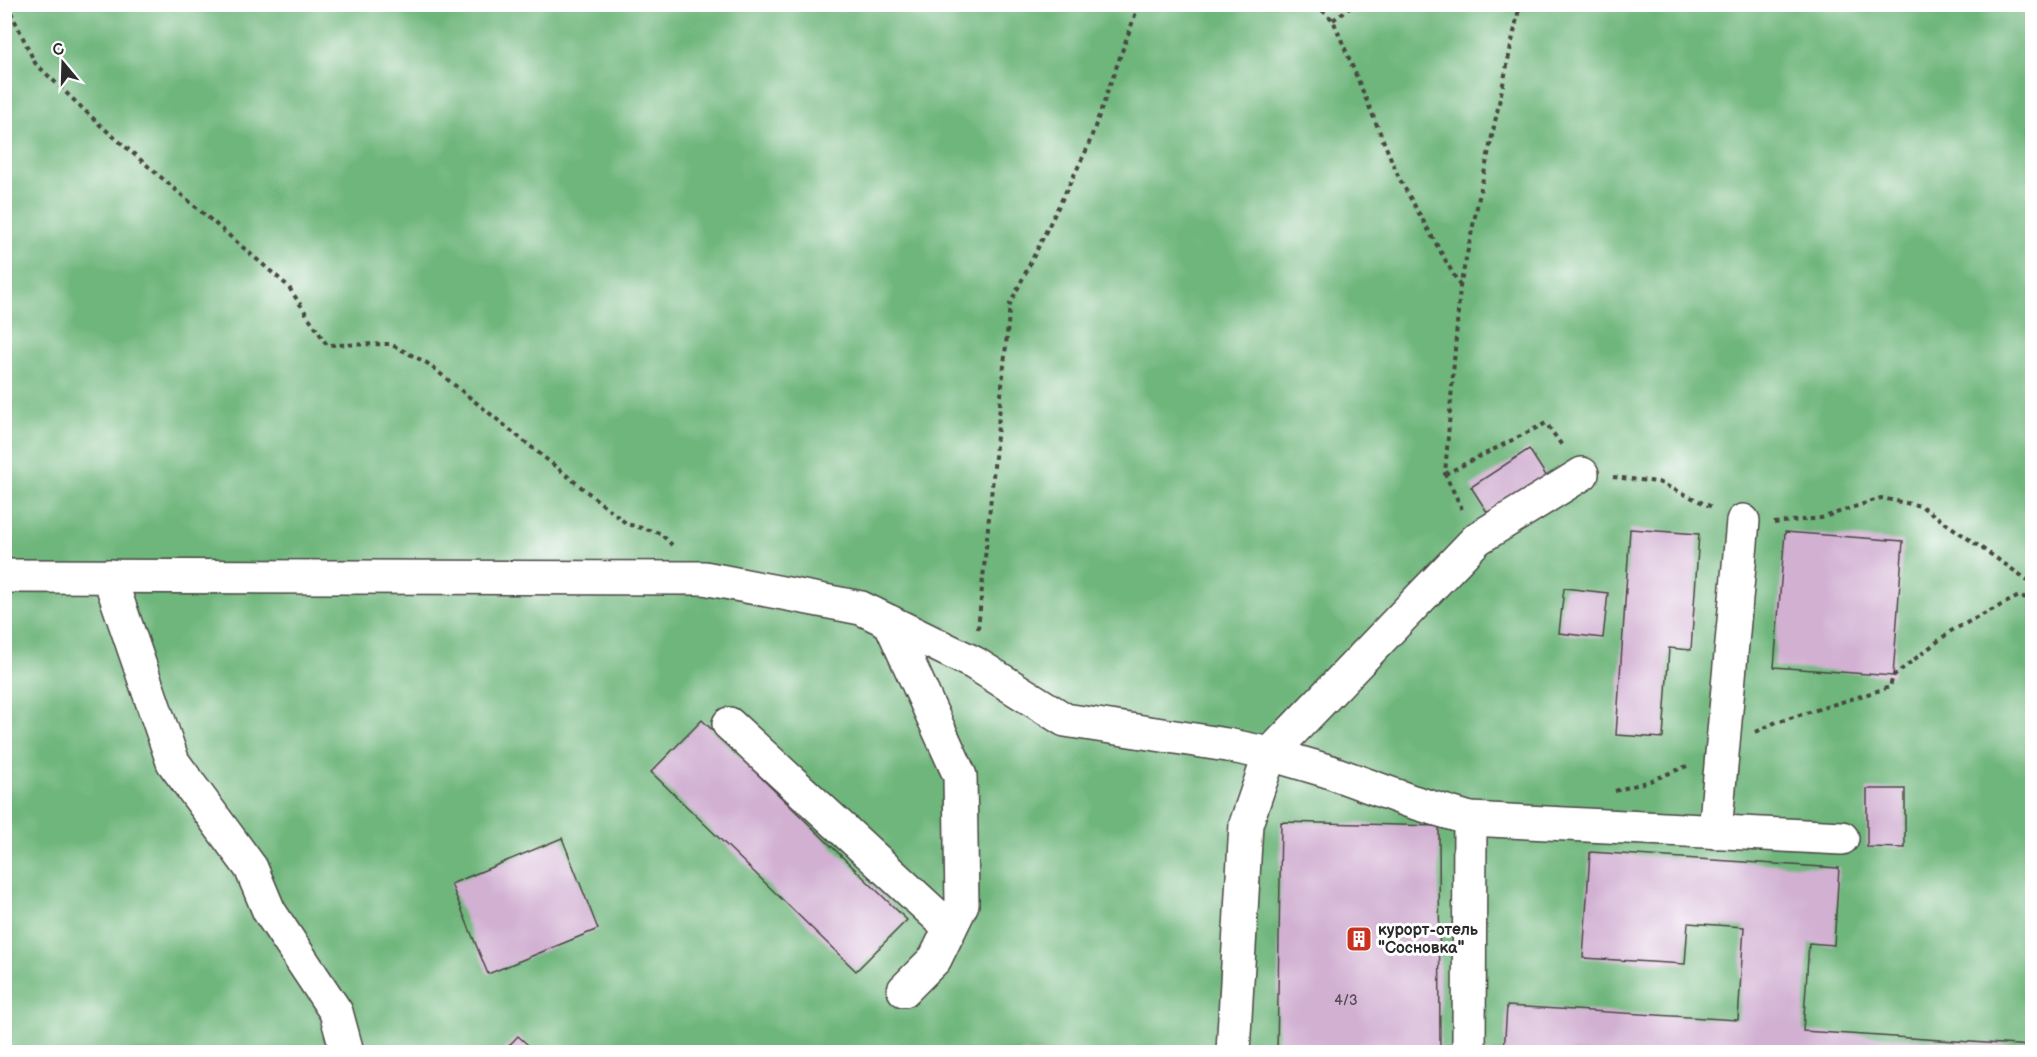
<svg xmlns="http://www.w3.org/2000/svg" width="2037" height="1057" viewBox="0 0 2037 1057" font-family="'Balsamiq Sans',sans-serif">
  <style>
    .forest { fill: #6eb67c; stroke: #4c7054; stroke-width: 1.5 }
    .building { fill: #d1b0d2 }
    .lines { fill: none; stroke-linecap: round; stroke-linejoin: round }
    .minor-casing { stroke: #494642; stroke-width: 36 }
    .path { stroke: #494642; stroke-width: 4; stroke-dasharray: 4.5 4.5; stroke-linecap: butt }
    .minor { stroke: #fff; stroke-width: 33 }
    .labels { text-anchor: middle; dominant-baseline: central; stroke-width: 6; stroke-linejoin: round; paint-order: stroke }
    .number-label { font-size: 14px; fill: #544c55 }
    .poi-label { font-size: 16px; font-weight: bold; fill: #2b2b2b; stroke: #fff; text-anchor: start }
  </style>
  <rect width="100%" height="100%" fill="#fff"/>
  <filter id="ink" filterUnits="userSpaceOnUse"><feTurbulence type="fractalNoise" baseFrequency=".0167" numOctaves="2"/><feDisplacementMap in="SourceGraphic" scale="12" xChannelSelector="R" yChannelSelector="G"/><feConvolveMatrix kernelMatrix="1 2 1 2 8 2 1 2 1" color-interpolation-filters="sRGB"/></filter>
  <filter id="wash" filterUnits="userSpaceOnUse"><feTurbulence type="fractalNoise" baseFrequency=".008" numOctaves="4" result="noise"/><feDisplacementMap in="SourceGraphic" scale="24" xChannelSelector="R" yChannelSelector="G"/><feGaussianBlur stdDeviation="1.35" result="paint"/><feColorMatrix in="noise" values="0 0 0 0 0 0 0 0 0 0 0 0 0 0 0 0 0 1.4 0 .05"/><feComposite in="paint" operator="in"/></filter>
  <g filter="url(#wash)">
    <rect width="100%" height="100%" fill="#f2e2c7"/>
    <!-- forest -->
    <rect class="forest" x="5" y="5" width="2027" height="1047"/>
    <g id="blocks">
      <!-- building -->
      <g class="building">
        <path d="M1529 449 1547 477 1489 515 1471 487Z"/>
        <path d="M1630 529 1699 534 1691 650 1669 648 1663 738 1616 735Z"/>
        <path d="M1785 532 1903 541 1893 676 1774 667Z"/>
        <path d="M1564 588 1608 593 1603 638 1559 633Z"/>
        <path d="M702 720 907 920 856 971 651 772Z"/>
        <path d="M1867 789H1905V848L1867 847Z"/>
        <path d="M1281 822 1439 826 1440 1052H1277Z"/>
        <path d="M562 838 598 929 488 974 451 884Z"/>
        <path d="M1590 852 1839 868 1834 945 1809 943 1803 1031 2032 1046V1052H1504L1507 1006 1738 1020 1744 927 1688 923 1685 964 1583 958Z"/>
        <path d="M518 1036 536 1052H503Z"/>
      </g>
    </g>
  </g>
  <g filter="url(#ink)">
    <use href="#blocks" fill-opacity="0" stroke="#494642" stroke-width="1.5"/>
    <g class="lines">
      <!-- minor casing -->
      <g class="minor-casing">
        <g id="minor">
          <path d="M4 576 704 578 861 608 974 663 1065 720 1227 745 1270 754 1328 771 1410 801 1470 819 1469 1052"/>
          <path d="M109 576 173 762 251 868 269 911 336 1012 347 1052"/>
          <path d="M890 622 960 776 962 904 935 959 904 990"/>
          <path d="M729 724 950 928"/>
          <path d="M1470 819 1842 838"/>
          <path d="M1715 832 1743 521"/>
          <path d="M1233 1052 1246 824 1270 754 1477 539 1582 474"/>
        </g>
      </g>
      <!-- path -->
      <g class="path">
        <path d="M7 4 35 63 100 125 288 286 327 345 390 344 427 363 627 524 660 533 672 545"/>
        <path d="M1315 4 1333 20 1399 178 1460 286"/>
        <path d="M1333 20 1355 4"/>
        <path d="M1445 474 1546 423 1563 447"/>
        <path d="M1613 477 1658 482 1714 508"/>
        <path d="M1462 509 1445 474 1460 287 1520 4"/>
        <path d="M1774 523 1821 518 1881 498 1921 506 2032 583"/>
        <path d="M978 629 1010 304 1087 149 1139 4"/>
        <path d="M1756 732 1774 723 1890 687 1893 676 1951 631 2019 596 2032 599"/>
        <path d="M1615 791 1650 781 1687 766"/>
      </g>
      <!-- minor -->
      <use href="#minor" class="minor"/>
    </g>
  </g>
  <!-- icons -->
  <defs>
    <g id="building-square" transform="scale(1.35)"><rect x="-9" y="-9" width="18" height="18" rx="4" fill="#c8321e" stroke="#fff"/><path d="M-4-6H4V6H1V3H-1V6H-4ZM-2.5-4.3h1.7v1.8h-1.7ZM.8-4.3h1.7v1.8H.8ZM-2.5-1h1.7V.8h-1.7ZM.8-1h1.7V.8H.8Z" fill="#fff"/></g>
  </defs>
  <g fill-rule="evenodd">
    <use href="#building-square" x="1359" y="939"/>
  </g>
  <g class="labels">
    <!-- number labels -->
    <g class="number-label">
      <text x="1346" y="1000">4/3</text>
    </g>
    <!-- poi labels -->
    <g class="poi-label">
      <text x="1378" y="930">курорт-отель<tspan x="1378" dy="18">"Сосновка"</tspan></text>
    </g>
  </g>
  <!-- margin -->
  <rect width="2037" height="1057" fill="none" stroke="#fff" stroke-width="24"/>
  <!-- north arrow -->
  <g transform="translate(63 63) rotate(341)" stroke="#ffffff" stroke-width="4.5" paint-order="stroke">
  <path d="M0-4.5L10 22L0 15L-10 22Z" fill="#2b2b2b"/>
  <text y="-9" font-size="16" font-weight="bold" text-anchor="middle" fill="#2b2b2b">С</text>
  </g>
</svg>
